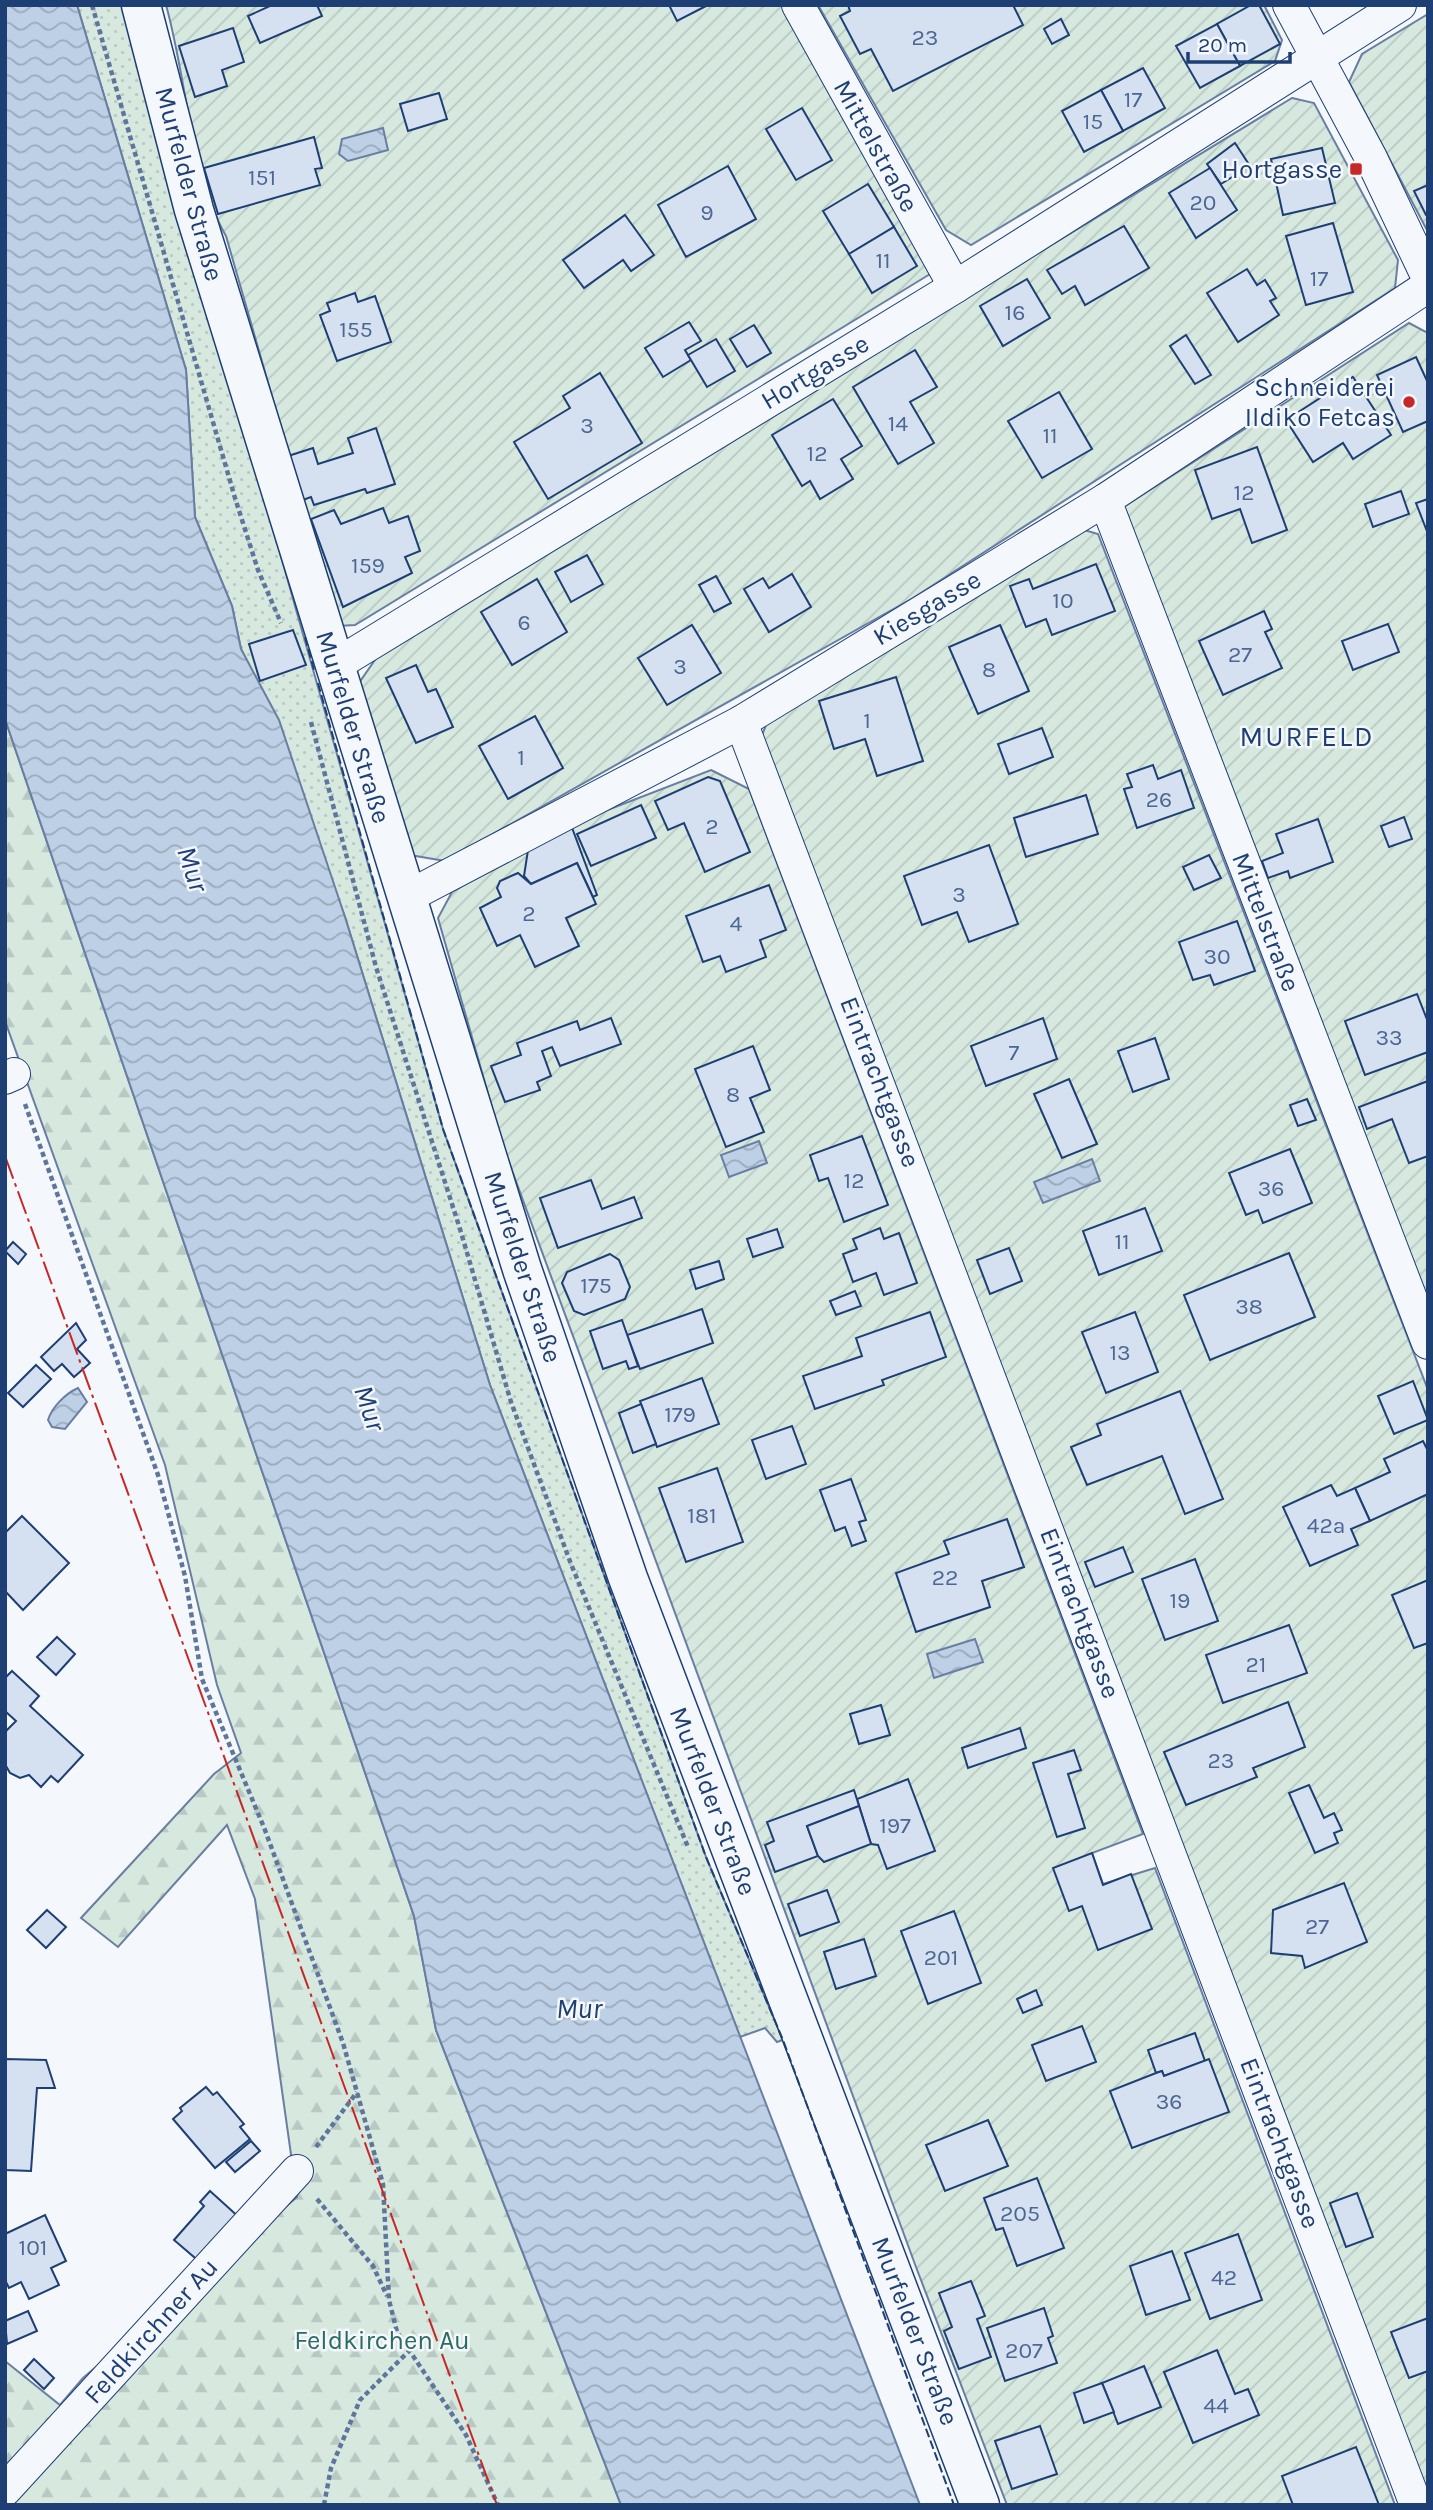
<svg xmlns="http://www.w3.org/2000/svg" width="1433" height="2510" viewBox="0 0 1433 2510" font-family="Karla,sans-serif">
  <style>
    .grass { fill: url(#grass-dots); stroke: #687fa3; stroke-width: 2 }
    .forest { fill: url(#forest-firs); stroke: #687fa3; stroke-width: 2 }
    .garden { fill: url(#garden-furrows); stroke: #687fa3; stroke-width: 2 }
    .water { fill: url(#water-waves); stroke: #687fa3; stroke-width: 2 }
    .building { fill: #d5e0f0; stroke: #1d3f73; stroke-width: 2 }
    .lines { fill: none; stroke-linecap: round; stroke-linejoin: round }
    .street-casing { stroke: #1d3f73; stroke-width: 34 }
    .secondary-casing { stroke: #1d3f73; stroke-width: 41 }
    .path { stroke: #5e769c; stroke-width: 4.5; stroke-dasharray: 5 3.5; stroke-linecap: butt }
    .street { stroke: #f4f7fb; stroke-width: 32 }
    .secondary { stroke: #f4f7fb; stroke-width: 38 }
    .fence { stroke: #1d3f73; stroke-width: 2; stroke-dasharray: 9 3.5; stroke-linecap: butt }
    .power { stroke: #c62828; stroke-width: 2; stroke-dasharray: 24 5 3.5 5; stroke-linecap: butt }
    .poi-dot { fill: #c62828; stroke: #f4f7fb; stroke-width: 2.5 }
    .labels { text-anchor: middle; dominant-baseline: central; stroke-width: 5; stroke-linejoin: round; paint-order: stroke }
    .number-label { font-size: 23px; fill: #4b6792 }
    .street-label { font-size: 26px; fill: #1d3f73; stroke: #f4f7fb }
    .poi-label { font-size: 26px; fill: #1d3f73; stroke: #f4f7fb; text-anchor: end }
    .park-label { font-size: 26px; fill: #2c6c60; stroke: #f4f7fb }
    .neighbourhood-label { font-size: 28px; letter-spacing: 2px; fill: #1d3f73; stroke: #f4f7fb }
    .water-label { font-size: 28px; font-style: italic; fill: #1d3f73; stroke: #f4f7fb }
  </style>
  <defs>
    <pattern id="grass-dots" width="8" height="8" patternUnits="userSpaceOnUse" patternTransform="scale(1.75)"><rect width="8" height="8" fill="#d7e8df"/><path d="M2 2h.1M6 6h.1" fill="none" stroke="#b8c8c3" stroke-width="1.8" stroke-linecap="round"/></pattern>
    <pattern id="forest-firs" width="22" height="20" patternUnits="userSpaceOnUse" patternTransform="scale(1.75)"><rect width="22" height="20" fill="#d7e8df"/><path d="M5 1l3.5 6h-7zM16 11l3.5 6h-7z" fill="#b8c8c3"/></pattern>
    <pattern id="garden-furrows" width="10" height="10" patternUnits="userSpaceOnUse" patternTransform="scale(1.75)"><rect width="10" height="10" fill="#d7e8df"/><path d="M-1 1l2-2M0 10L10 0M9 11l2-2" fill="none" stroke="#b8c8c3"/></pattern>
    <pattern id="water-waves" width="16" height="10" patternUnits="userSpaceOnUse" patternTransform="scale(1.75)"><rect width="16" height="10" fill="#bed0e5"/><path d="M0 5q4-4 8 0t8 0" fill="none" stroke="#9aaabe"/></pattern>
  </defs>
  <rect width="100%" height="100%" fill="#f4f7fb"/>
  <!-- grass -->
  <path class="grass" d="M77 5H125L443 1129 706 1857 783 2040 777 2042 765 2028 740 2037 490 1385 345 917 258 682 241 649 232 606 195 517 186 370Z"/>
  <!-- forest -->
  <path class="forest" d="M5 719 414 1916 436 2030 621 2505H5V2361L60 2405 83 2378 297 2197 255 1899 227 1825 118 1947 81 1918 214 1774 241 1753 217 1685 165 1465 5 1021Z"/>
  <!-- garden -->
  <g class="garden">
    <path d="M166 5H784L935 271 355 625 338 626 226 236C191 176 186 75 166 5Z"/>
    <path d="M818 5H1264L1282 40 1275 61 971 245 946 230Z"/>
    <path d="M1428 14V232L1349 82 1362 54Z"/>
    <path d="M1292 98 1314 103 1398 260 1395 288 913 598 445 861 410 855 359 683 377 657Z"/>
    <path d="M1409 323 1428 333V1302L1122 508Z"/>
    <path d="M1081 529 1098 534 1428 1390V2497L762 735 771 713Z"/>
    <path d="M711 770 749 789 1143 1834 1092 1853 1103 1884 1155 1868 1395 2505H1007L916 2267 503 1146 438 918 452 892 566 826Z"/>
  </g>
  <!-- water -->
  <g class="water">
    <path d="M5 5H77L186 370 195 517 232 606 241 649 279 720 345 917 490 1385 920 2505H621L436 2030 414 1916 5 719Z"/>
    <path d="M383 128 388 150 348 161 339 154 342 139Z"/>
    <path d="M759 1141 767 1163 729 1177 721 1155Z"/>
    <path d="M1092 1159 1100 1181 1043 1203 1034 1182Z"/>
    <path d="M78 1388 87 1402 65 1429 52 1427 48 1420C52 1407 65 1394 78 1388Z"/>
    <path d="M975 1639 983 1662 934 1678 927 1654Z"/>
  </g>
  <!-- building -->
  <g class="building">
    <path d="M272 5H317L322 16 260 43 248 16Z"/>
    <path d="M669 5H708L677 21Z"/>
    <path d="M848 5H1013L1023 25 893 91 871 49 860 54 840 16 850 11Z"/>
    <path d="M1251 5H1259L1280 44 1240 66 1217 24Z"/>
    <path d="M1061 19 1069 35 1052 44 1044 29Z"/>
    <path d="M1217 24 1240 66 1200 88 1176 46Z"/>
    <path d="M233 28 244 62 222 70 227 86 195 97 179 46Z"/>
    <path d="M1143 68 1165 108 1123 131 1101 90Z"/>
    <path d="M1101 90 1123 131 1084 152 1062 111Z"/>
    <path d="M439 93 447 119 408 131 400 104Z"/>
    <path d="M802 108 832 160 796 180 766 129Z"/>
    <path d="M314 137 322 168 315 169 320 185 218 214 204 168Z"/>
    <path d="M1235 143 1250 166 1221 184 1207 164Z"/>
    <path d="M1322 148 1335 203 1283 215 1271 159Z"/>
    <path d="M728 166 756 219 686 257 658 205Z"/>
    <path d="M1210 168 1237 210 1196 238 1169 193Z"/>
    <path d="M868 184 894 227 849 254 823 211Z"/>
    <path d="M1428 185V215H1426L1414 191Z"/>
    <path d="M625 215 654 255 631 271 623 260 584 288 563 260Z"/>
    <path d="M1333 223 1353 292 1306 305 1286 236Z"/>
    <path d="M1124 226 1149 268 1085 305 1075 286 1062 294 1047 270Z"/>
    <path d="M894 227 917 266 872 293 849 254Z"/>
    <path d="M1247 269 1257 285 1265 280 1276 298 1270 301 1279 315 1238 342 1207 293Z"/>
    <path d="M1027 279 1050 318 1003 346 980 306Z"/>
    <path d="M355 293 358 302 375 296 391 342 337 361 320 315 330 311 327 303Z"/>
    <path d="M689 322 701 341 685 350 691 360 663 377 645 348Z"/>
    <path d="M754 325 771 353 747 367 730 339Z"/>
    <path d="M1186 335 1211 375 1195 384 1170 346Z"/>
    <path d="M716 339 735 371 707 387 688 355Z"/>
    <path d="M915 350 937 387 910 402 934 443 898 464 853 387Z"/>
    <path d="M1416 357 1428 383V421L1403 432 1377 375Z"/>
    <path d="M600 373 642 443 548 499 514 442 570 408 563 396Z"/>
    <path d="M1353 377 1391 435 1353 459 1343 443 1313 462 1286 420Z"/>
    <path d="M1059 392 1092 449 1042 478 1008 421Z"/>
    <path d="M833 399 862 446 841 459 853 479 820 499 810 481 802 486 772 435Z"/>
    <path d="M376 428 395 484 367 493 365 489 314 505 311 497 300 501 285 457 313 448 318 464 353 453 348 438Z"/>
    <path d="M1257 447 1287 530 1252 543 1240 509 1212 519 1195 470Z"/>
    <path d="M1401 491 1409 514 1373 527 1365 504Z"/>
    <path d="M1428 499V534L1416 503Z"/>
    <path d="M383 508 389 523 408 516 420 551 405 557 412 573 343 607 311 519 334 510 341 524Z"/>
    <path d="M587 555 603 584 571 602 555 572Z"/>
    <path d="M1096 564 1115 611 1052 635 1046 619 1026 627 1010 586 1029 579 1033 589Z"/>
    <path d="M792 574 811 607 769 632 744 589 763 578 769 588Z"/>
    <path d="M716 576 731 603 714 612 699 585Z"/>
    <path d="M537 579 567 632 512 665 481 612Z"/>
    <path d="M1264 611 1272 629 1265 632 1282 668 1223 695 1199 641Z"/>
    <path d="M1388 624 1399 652 1353 670 1342 641Z"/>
    <path d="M692 625 721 673 667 705 638 658Z"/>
    <path d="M1000 625 1029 691 978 714 949 647Z"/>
    <path d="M293 630 306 665 260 681 249 644Z"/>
    <path d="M416 665 428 692 436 689 453 727 416 743 386 678Z"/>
    <path d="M896 677 923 761 877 776 865 739 834 749 819 701Z"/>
    <path d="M535 716 563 768 508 799 479 746Z"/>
    <path d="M1042 728 1053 757 1009 774 998 744Z"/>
    <path d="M1153 765 1158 779 1181 770 1194 808 1137 828 1124 789 1132 787 1127 774Z"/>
    <path d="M708 777 720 781 750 852 705 872 684 823 668 830 655 801Z"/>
    <path d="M1086 795 1098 834 1026 857 1014 818Z"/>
    <path d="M641 805 656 838 591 866 577 834Z"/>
    <path d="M1404 817 1412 839 1389 847 1381 826Z"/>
    <path d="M1318 819 1333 862 1290 878 1288 871 1268 878 1262 861 1283 853 1276 834Z"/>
    <path d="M571 825 597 895 593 897 577 863 531 884 524 876 528 850Z"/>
    <path d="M989 845 1018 924 969 942 957 912 922 925 904 876Z"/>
    <path d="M1209 855 1221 878 1194 890 1183 867Z"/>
    <path d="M577 863 596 904 566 918 579 946 535 967 520 935 497 946 480 908 501 897 497 888 500 881 518 873 531 884Z"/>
    <path d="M769 885 786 930 760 940 766 957 726 972 720 956 703 962 686 916Z"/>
    <path d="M1237 921 1255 971 1214 985 1210 975 1193 980 1179 942Z"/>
    <path d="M1417 994 1428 1022V1052L1365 1075 1345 1021Z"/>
    <path d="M611 1018 621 1044 560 1066 552 1047 542 1051 551 1076 537 1082 540 1090 505 1102 491 1066 521 1055 517 1043 577 1021 580 1030Z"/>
    <path d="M1043 1018 1057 1059 986 1086 971 1046Z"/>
    <path d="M1155 1038 1169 1079 1133 1092 1118 1051Z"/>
    <path d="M753 1046 770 1090 750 1098 764 1132 726 1147 695 1069Z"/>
    <path d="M1069 1079 1097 1144 1062 1158 1034 1094Z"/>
    <path d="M1428 1081V1156L1409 1163 1392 1119 1367 1129 1359 1107Z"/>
    <path d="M1307 1099 1316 1120 1298 1126 1290 1105Z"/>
    <path d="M862 1136 888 1205 844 1222 828 1178 819 1181 810 1155Z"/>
    <path d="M1290 1149 1312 1203 1263 1223 1258 1210 1246 1215 1229 1173Z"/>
    <path d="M591 1180 602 1209 634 1197 642 1218 558 1248 540 1198Z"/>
    <path d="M1145 1208 1162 1251 1099 1275 1083 1231Z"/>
    <path d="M880 1228 884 1239 899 1233 917 1283 884 1295 876 1273 853 1282 843 1254 857 1249 853 1239Z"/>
    <path d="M777 1229 783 1247 753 1257 747 1239Z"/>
    <path d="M13 1242 26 1254 18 1264 5 1251Z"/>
    <path d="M1009 1248 1022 1281 990 1294 977 1260Z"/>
    <path d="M1289 1253 1315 1317 1210 1360 1184 1295Z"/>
    <path d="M610 1254 619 1260 630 1287 625 1299 584 1315 574 1311 562 1283 567 1272Z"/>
    <path d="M719 1261 724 1279 696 1289 690 1270Z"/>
    <path d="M855 1291 861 1306 836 1315 830 1301Z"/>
    <path d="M702 1309 713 1343 640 1369 627 1335Z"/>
    <path d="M930 1312 946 1357 882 1380 884 1385 815 1409 803 1376 862 1356 856 1338Z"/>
    <path d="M1135 1312 1158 1372 1106 1393 1082 1332Z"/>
    <path d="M622 1320 638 1366 629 1369 626 1361 603 1369 590 1331Z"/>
    <path d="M76 1323 86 1340 77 1349 90 1363 74 1377 62 1364 54 1371 41 1357Z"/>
    <path d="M36 1365 51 1379 23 1407 8 1393Z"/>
    <path d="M702 1378 719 1424 657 1447 640 1401Z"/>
    <path d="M1413 1381 1428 1420 1394 1434 1378 1396Z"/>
    <path d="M1180 1391 1223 1499 1185 1514 1162 1456 1087 1485 1071 1447 1101 1435 1097 1424Z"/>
    <path d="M641 1404 656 1444 633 1453 619 1413Z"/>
    <path d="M792 1426 806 1464 766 1479 752 1440Z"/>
    <path d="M1423 1441 1428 1451V1494L1370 1521 1355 1488 1390 1472 1384 1459Z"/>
    <path d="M717 1468 743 1542 686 1562 659 1488Z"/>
    <path d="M851 1479 866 1520 859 1522 866 1541 852 1546 845 1527 835 1531 820 1490Z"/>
    <path d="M1331 1485 1337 1496 1355 1488 1370 1521 1351 1529 1358 1545 1310 1566 1283 1507Z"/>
    <path d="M22 1516 69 1563 23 1610 5 1591V1533Z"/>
    <path d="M1007 1519 1024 1567 982 1581 990 1607 916 1632 896 1573 949 1554 944 1541Z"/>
    <path d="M1123 1547 1133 1572 1095 1587 1085 1562Z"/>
    <path d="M1195 1559 1218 1621 1165 1640 1142 1579Z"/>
    <path d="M1428 1580V1643L1414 1648 1392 1595Z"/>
    <path d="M1289 1625 1307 1673 1223 1703 1206 1655Z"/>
    <path d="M57 1637 75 1654 56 1675 37 1657Z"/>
    <path d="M12 1671 39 1696 30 1706 83 1755 58 1782 51 1776 41 1787 29 1775 20 1778 10 1773 6 1766 5 1732 16 1721 5 1711V1678Z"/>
    <path d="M1288 1702 1305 1747 1253 1768 1257 1777 1186 1805 1164 1752Z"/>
    <path d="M881 1705 890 1735 859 1744 850 1714Z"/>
    <path d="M1020 1728 1026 1748 968 1768 962 1748Z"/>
    <path d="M1074 1750 1081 1770 1068 1774 1085 1828 1057 1837 1033 1763Z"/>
    <path d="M908 1779 935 1851 887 1869 878 1845 871 1844 857 1799Z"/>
    <path d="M1309 1785 1324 1818 1334 1813 1342 1830 1334 1833 1338 1843 1315 1853 1289 1793Z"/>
    <path d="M854 1790 859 1806 807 1826 818 1856 775 1872 765 1845 774 1841 767 1822Z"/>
    <path d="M859 1806 871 1844 824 1862 818 1856 807 1826Z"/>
    <path d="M1092 1853 1103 1885 1131 1874 1152 1929 1098 1950 1082 1906 1069 1911 1053 1868Z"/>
    <path d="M1344 1883 1367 1942 1305 1968 1302 1956 1271 1953 1273 1910Z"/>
    <path d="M827 1890 839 1922 800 1936 788 1904Z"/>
    <path d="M47 1910 66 1927 46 1948 27 1930Z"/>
    <path d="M954 1911 981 1983 928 2004 901 1931Z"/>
    <path d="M864 1939 876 1976 836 1989 824 1952Z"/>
    <path d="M1036 1990 1042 2005 1023 2013 1017 1999Z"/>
    <path d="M1082 2026 1096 2062 1046 2081 1032 2045Z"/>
    <path d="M1195 2033 1205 2061 1164 2076 1162 2071 1156 2073 1148 2050Z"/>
    <path d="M5 2059 46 2060 55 2088H37L31 2171 5 2170Z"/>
    <path d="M1209 2059 1229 2112 1132 2148 1110 2091 1156 2073 1162 2071 1164 2076Z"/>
    <path d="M206 2087 213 2095 217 2092 244 2124 240 2127 250 2139 215 2168 173 2119 182 2111 180 2108Z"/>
    <path d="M988 2120 1008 2166 945 2191 926 2145Z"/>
    <path d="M251 2141 260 2151 235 2172 226 2162Z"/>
    <path d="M1037 2178 1064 2248 1017 2266 1003 2228 996 2230 984 2198Z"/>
    <path d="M210 2191 241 2219 201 2263 174 2240 204 2206 200 2202Z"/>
    <path d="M1357 2193 1373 2237 1346 2247 1330 2203Z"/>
    <path d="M45 2215 66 2261 51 2268 59 2285 29 2299 21 2282 9 2288 5 2280V2234Z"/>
    <path d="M1238 2234 1262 2300 1210 2319 1185 2253Z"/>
    <path d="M1172 2251 1190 2300 1146 2315 1130 2266Z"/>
    <path d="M971 2281 985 2316 977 2319 991 2357 959 2369 944 2331 952 2327 939 2293Z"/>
    <path d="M1044 2308 1053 2336 1048 2338 1057 2363 1005 2381 987 2328Z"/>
    <path d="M28 2311 37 2331 7 2344 5 2321Z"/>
    <path d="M1428 2318V2371L1409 2378 1391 2332Z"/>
    <path d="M1217 2350 1235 2394 1248 2389 1259 2415 1193 2443 1164 2372Z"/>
    <path d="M34 2359 54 2378 44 2389 24 2370Z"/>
    <path d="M1144 2366 1161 2407 1118 2424 1102 2383Z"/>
    <path d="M1102 2383 1114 2412 1084 2423 1074 2393Z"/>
    <path d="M1040 2426 1057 2474 1012 2489 995 2441Z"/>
    <path d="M1356 2447 1379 2505H1293L1282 2476Z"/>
  </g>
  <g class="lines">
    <!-- street casing -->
    <g class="street-casing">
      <g id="street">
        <path d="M798 5 955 287"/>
        <path d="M1289 5 1371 158 1428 278"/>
        <path d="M1105 500 1428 1343"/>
        <path d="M334 666 955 287 1400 5"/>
        <path d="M741 722 1416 2505"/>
        <path d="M407 897 741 722 1105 500 1428 286"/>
        <path d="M5 1078 14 1074"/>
        <path d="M5 2490 297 2171"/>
      </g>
    </g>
    <!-- secondary casing -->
    <g class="secondary-casing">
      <path id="secondary" d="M141 5 194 210 522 1269 628 1578 980 2505"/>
    </g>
    <!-- path -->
    <g class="path">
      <path d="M92 5 235 498 258 570 281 623"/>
      <path d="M311 722 376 967 460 1229 511 1402 571 1564 688 1847"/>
      <path d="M25 1104 158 1475 185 1576 202 1679 265 1830 343 2043 383 2184 389 2300 397 2332 466 2435 498 2505"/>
      <path d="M316 2147 357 2092"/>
      <path d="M317 2199 373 2266 387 2296"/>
      <path d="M324 2505 331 2468 360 2400 409 2351"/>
    </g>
    <!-- street -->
    <use href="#street" class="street"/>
    <!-- secondary -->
    <use href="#secondary" class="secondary"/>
    <!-- fence -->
    <g class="fence">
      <path d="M305 637 314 670"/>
      <path d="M318 683 443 1129 706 1857 783 2040 954 2505"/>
    </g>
    <!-- power -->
    <path class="power" d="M5 1156 497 2505"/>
  </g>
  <!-- markers -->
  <g class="poi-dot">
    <rect x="1349" y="162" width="14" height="14" rx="3.5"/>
    <circle cx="1409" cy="402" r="7"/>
  </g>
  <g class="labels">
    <!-- number labels -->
    <g class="number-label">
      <text x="925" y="37">23</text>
      <text x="1133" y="99">17</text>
      <text x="1093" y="121">15</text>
      <text x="262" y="177">151</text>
      <text x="1203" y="202">20</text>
      <text x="707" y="212">9</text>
      <text x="883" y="260">11</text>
      <text x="1319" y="278">17</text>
      <text x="1015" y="312">16</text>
      <text x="356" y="329">155</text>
      <text x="898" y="423">14</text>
      <text x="587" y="425">3</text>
      <text x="1050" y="435">11</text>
      <text x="817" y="453">12</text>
      <text x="1244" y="492">12</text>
      <text x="368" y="565">159</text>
      <text x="1063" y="600">10</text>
      <text x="524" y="622">6</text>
      <text x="1240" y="654">27</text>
      <text x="680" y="666">3</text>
      <text x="989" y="669">8</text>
      <text x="867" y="720">1</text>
      <text x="521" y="757">1</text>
      <text x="1159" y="799">26</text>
      <text x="712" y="826">2</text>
      <text x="959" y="894">3</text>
      <text x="529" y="913">2</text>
      <text x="736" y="923">4</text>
      <text x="1217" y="956">30</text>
      <text x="1389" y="1037">33</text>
      <text x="1014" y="1052">7</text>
      <text x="733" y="1094">8</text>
      <text x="854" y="1180">12</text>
      <text x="1271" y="1188">36</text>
      <text x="1122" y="1241">11</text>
      <text x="596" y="1285">175</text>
      <text x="1249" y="1306">38</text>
      <text x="1120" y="1352">13</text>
      <text x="680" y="1414">179</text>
      <text x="702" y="1515">181</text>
      <text x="1326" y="1525">42a</text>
      <text x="945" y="1577">22</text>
      <text x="1180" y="1600">19</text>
      <text x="1256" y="1664">21</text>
      <text x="1221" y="1760">23</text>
      <text x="895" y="1825">197</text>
      <text x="1317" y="1926">27</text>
      <text x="941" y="1957">201</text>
      <text x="1169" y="2101">36</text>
      <text x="1020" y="2213">205</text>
      <text x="33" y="2247">101</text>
      <text x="1224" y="2277">42</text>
      <text x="1024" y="2350">207</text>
      <text x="1216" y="2405">44</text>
    </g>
    <!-- street labels -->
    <g class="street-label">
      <text transform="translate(876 146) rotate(61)">Mittelstraße</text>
      <text transform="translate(189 184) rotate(75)">Murfelder Straße</text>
      <text transform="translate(815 372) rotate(-31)">Hortgasse</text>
      <text transform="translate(927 608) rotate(-31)">Kiesgasse</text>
      <text transform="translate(353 727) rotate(73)">Murfelder Straße</text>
      <text transform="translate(1266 922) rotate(69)">Mittelstraße</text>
      <text transform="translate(880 1082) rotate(69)">Eintrachtgasse</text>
      <text transform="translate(523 1267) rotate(72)">Murfelder Straße</text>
      <text transform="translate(1080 1613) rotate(69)">Eintrachtgasse</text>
      <text transform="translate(713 1801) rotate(69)">Murfelder Straße</text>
      <text transform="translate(1280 2143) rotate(69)">Eintrachtgasse</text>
      <text transform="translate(151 2331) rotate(-48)">Feldkirchner Au</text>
      <text transform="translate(915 2331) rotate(69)">Murfelder Straße</text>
    </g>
    <!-- poi labels -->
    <g class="poi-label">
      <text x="1342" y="169">Hortgasse</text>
      <text x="1395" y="387">Schneiderei<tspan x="1395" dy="30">Ildiko Fetcas</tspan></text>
    </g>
    <!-- park labels -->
    <g class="park-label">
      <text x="382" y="2340">Feldkirchen Au</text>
    </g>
    <!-- neighbourhood labels -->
    <g class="neighbourhood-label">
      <text x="1307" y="736">MURFELD</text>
    </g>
    <!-- water labels -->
    <g class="water-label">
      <text transform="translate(193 869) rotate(72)">Mur</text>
      <text transform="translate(370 1408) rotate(72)">Mur</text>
      <text x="579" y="2008">Mur</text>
    </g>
  </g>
  <!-- border -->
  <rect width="1433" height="2510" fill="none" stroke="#1d3f73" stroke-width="14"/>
  <!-- scale -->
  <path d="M1188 52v10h102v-10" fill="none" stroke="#1d3f73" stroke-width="3.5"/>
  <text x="1198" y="52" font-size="21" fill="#1d3f73" stroke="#f4f7fb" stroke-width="5" paint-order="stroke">20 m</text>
</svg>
